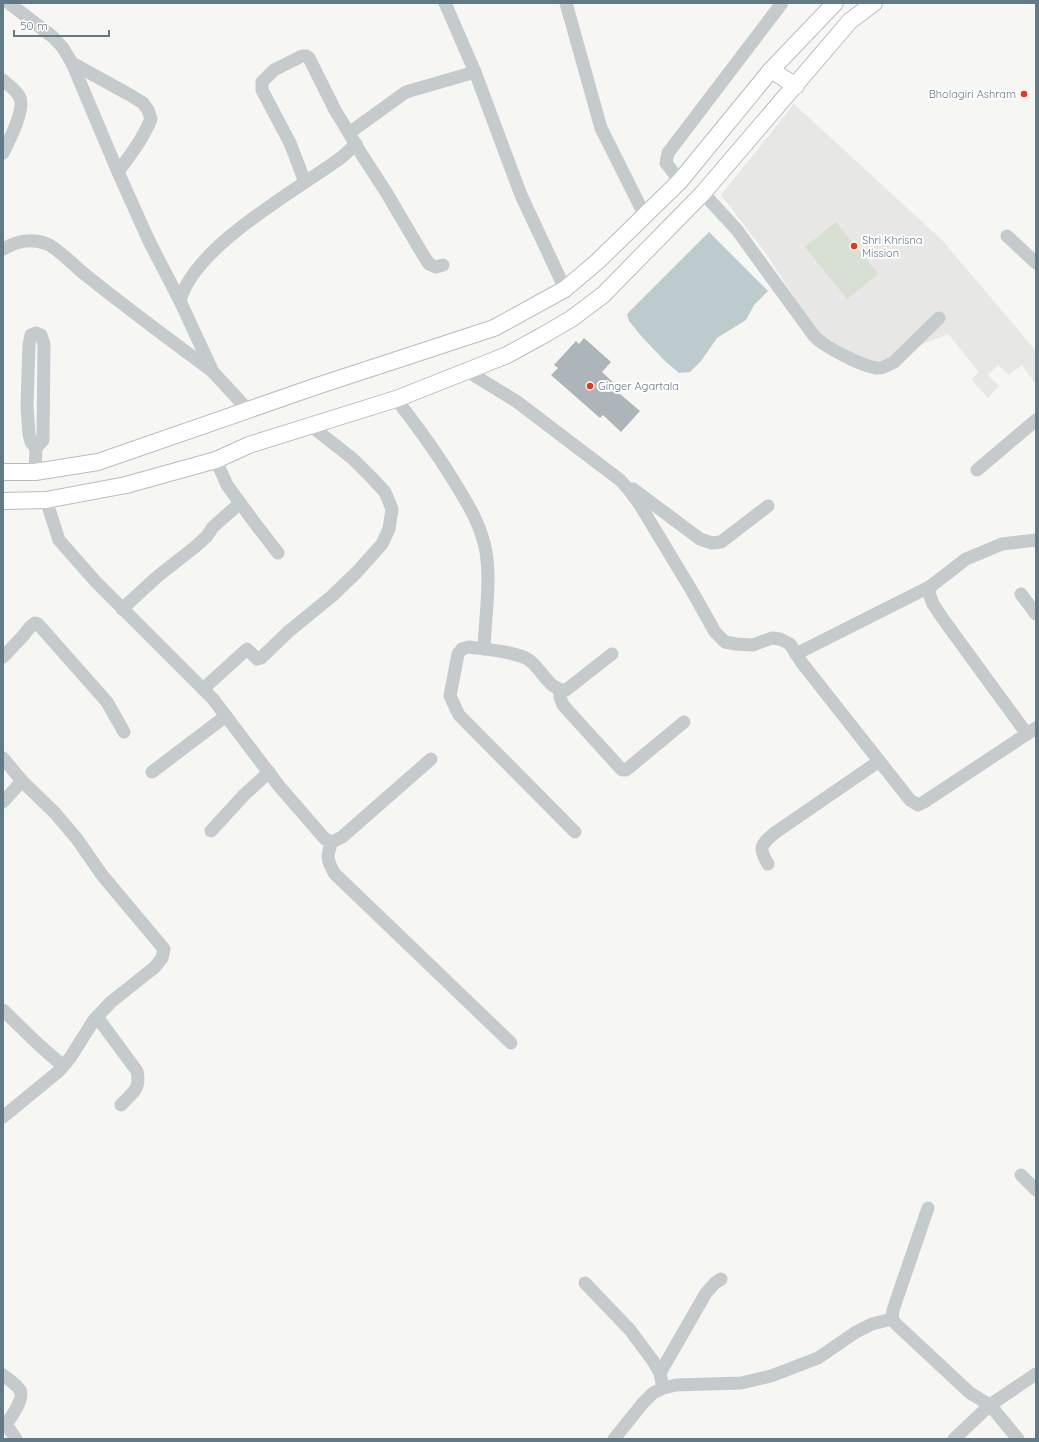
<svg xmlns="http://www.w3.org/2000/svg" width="1039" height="1442" viewBox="0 0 1039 1442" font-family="Quicksand,sans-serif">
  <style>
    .built { fill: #e7e7e5 }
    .green { fill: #d8dfd3 }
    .water { fill: #bccbce }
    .building { fill: #acb6ba }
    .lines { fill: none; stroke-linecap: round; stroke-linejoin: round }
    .major-casing { stroke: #b8bdc0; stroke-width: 18 }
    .minor { stroke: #c5cacc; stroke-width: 13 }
    .major { stroke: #fff; stroke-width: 16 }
    .poi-dot { fill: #f53213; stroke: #fff; stroke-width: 1.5 }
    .labels { text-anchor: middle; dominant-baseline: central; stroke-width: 4; stroke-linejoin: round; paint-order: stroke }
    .poi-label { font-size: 11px; fill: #627a86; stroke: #fff; text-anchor: start }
  </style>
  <rect width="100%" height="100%" fill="#f6f6f2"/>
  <!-- built -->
  <path class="built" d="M794 104 942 240 1036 351V385L1022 365 1009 375 998 365 988 375 999 386 988 398 971 379 979 372 948 334 872 364 824 344 765 252 721 195Z"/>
  <!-- green -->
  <path class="green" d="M836 222 878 274 847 299 805 247Z"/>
  <!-- water -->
  <path class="water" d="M709 232 768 291 754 305 746 320 717 338 701 361 690 372 679 373 665 361 642 337 629 321 627 314Z"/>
  <!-- building -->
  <path class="building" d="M584 338 611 362 602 372 616 385 613 388 640 411 621 432 603 415 600 418 551 375 558 368 554 365 576 341 579 344Z"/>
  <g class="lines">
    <!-- major casing -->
    <g class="major-casing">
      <g id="major">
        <path d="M771 70 796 86"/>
        <path d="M3 472H35L98 462 317 386 494 328 565 289 598 261 680 181 771 70 835 3"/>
        <path d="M3 501 46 500 126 485 216 460 249 445 396 399 467 371 507 355 540 337 571 319 603 295 703 193 850 21 874 3"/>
      </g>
    </g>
    <!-- minor -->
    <g class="minor">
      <path d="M9 3 53 37 63 48 72 63 118 172 149 241 180 301 213 372 249 411"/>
      <path d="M445 3 475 72 521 195 565 289"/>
      <path d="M566 3 601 128 644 214"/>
      <path d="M72 63 130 95 143 103 148 110 151 119C143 139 130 155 118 172"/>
      <path d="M3 80C9 86 17 90 20 98 25 110 9 141 3 153"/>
      <path d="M349 133 406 92 475 72"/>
      <path d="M680 181 666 163 668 153 782 3"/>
      <path d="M305 182 290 143 262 90V82L274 70 302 56H306L309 58 335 110 362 155 386 192 422 253 429 264 436 267 443 265"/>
      <path d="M703 193 737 230 814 336C823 346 866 369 880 368 885 367 890 364 894 362L939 318"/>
      <path d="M1007 236 1036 263"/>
      <path d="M3 249C17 241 32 238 47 244 59 249 76 268 87 276 128 309 170 340 212 371"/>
      <path d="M180 301C194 246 297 190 342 157L356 144"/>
      <path d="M467 371 516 401 620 480 629 490 640 505 692 591 715 632 725 642 736 644 753 645 772 638 780 639 790 644 802 663 910 800 918 805 924 802 1036 728"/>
      <path d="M396 399C417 426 437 453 455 483 468 504 482 527 486 552 491 584 485 618 484 649"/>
      <path d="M216 460 227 485 254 522 278 553"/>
      <path d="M977 470 1036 420"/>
      <path d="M35 472 36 448 31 442 29 434 27 406 29 345 31 335 36 333 41 335 44 344 43 440 36 448"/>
      <path d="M633 489 700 539 712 543 721 542 768 506"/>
      <path d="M46 500 59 540 96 582 213 699 279 786 325 839 332 842 342 837 431 759"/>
      <path d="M1021 594 1036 614"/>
      <path d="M122 609 158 576 195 547 207 536 213 527 240 503"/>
      <path d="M796 654 931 586"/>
      <path d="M3 657 23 636 30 627 35 623 38 624 107 702 124 732"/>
      <path d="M203 689 247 649 257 659 261 658 288 632 332 596 357 572 382 544 389 529 392 509 385 492 372 478 353 459 311 426"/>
      <path d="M560 690V697L563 705 622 770H626L684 722"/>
      <path d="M1027 734 943 619 933 604 929 593 931 586 966 559 1002 544 1036 540"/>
      <path d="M3 758 22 781 55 813 77 839 102 875 164 949 162 958 155 967 111 1002 94 1020 70 1058 59 1071 3 1117"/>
      <path d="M152 772 226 716"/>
      <path d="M3 802 22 781"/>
      <path d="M211 831 244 795 269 772"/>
      <path d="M575 832 459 715 450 696 458 654 462 649 469 647C483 649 519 652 529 660 542 669 549 691 566 690L612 654"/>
      <path d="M332 842C326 856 327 861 335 874L511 1043"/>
      <path d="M768 864C757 846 762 844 776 832L878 762"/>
      <path d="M3 1010 38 1044 63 1066"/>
      <path d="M97 1017 137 1071C141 1089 133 1092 121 1105"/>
      <path d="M1021 1175 1036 1190"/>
      <path d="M928 1208 893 1310 892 1319 896 1324 970 1393 990 1405 1018 1439"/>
      <path d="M585 1283 630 1330 653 1361 660 1373 663 1388"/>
      <path d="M660 1373 706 1293 715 1283 721 1279"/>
      <path d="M3 1375C8 1379 16 1384 20 1390 25 1399 9 1421 3 1427"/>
      <path d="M6 1424 16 1439"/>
      <path d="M614 1439 643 1403 653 1393 663 1388 676 1385 741 1383 771 1376 818 1358 856 1332 872 1324 892 1319"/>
      <path d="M954 1439 990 1405 1036 1374"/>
    </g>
    <!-- major -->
    <use href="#major" class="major"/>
  </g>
  <!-- markers -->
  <g class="poi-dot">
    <circle cx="1024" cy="94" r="4"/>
    <circle cx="854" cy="246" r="4"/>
    <circle cx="590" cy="386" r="4"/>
  </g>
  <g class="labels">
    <!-- poi labels -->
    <g class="poi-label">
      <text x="1016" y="94" text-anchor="end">Bholagiri Ashram</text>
      <text x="862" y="240">Shri Khrisna<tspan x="862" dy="13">Mission</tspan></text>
      <text x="598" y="386">Ginger Agartala</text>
    </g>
  </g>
  <!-- border -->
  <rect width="1039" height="1442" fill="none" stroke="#627a86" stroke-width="8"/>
  <!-- scale -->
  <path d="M14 30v6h95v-6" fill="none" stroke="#627a86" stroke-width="2"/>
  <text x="20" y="30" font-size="12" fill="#627a86" stroke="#ffffff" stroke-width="3" paint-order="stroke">50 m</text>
</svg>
